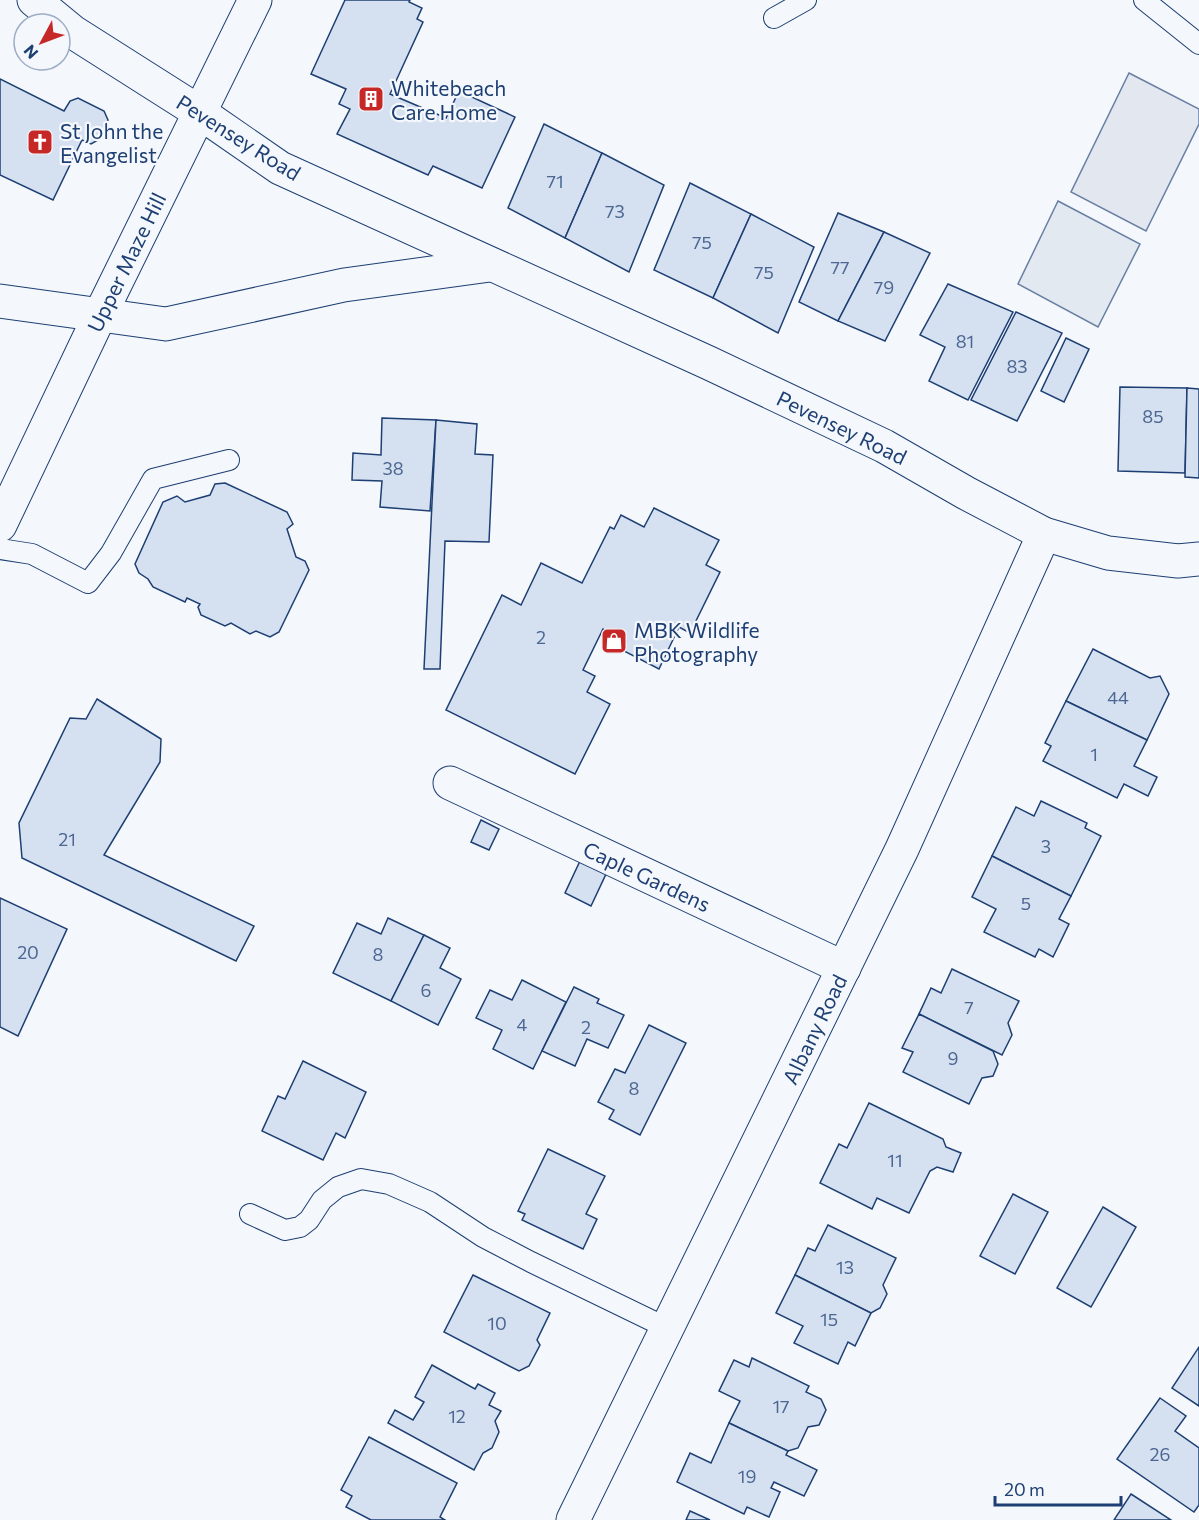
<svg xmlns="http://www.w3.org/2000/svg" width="1199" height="1520" viewBox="0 0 1199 1520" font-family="Commissioner,sans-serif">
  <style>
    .green { fill: #e3e9f0; stroke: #687fa3; stroke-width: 1.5 }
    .parking { fill: #e3e8f0; stroke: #687fa3; stroke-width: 1.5 }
    .building { fill: #d5e0f0; stroke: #1d3f73; stroke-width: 1.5 }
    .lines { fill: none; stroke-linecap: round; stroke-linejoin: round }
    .lane-casing { stroke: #1d3f73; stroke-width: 22 }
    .street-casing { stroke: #1d3f73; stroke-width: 35 }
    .lane { stroke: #f4f7fb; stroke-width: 20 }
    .street { stroke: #f4f7fb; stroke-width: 33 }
    .labels { text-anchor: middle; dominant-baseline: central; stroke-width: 4.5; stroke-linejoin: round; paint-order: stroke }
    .number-label { font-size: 18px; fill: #4b6792 }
    .poi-label { font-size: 21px; fill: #1d3f73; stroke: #f4f7fb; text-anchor: start }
    .street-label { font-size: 21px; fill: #1d3f73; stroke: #f4f7fb }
  </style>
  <rect width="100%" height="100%" fill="#f4f7fb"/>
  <!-- green -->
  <path class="green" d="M1058 201 1140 244 1098 327 1018 284Z"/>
  <!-- parking -->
  <path class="parking" d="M1129 73 1199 109V124L1146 231 1071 192Z"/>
  <!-- building -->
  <g class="building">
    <path d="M345 0H410L409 2 422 8 417 19 423 22 390 94 446 118 459 91 515 117 482 188 433 166 428 175 337 134 350 109 339 104 346 89 311 74Z"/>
    <path d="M0 79 64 111 70 101 78 98 104 111 108 120 100 139 91 144 82 140 53 200 0 175Z"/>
    <path d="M544 124 602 153 565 238 508 208Z"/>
    <path d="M602 153 664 185 629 272 565 238Z"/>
    <path d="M690 183 751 214 713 298 654 270Z"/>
    <path d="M838 213 884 232 838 321 799 302Z"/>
    <path d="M751 214 814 247 778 333 713 298Z"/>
    <path d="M884 232 930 253 885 341 838 321Z"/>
    <path d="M948 284 1013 312 968 400 929 381 945 347 920 335Z"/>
    <path d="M1016 312 1062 333 1017 421 971 400Z"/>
    <path d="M1066 338 1089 349 1064 402 1041 391Z"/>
    <path d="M1120 387 1187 388 1185 473 1118 471Z"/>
    <path d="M1187 388 1199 389V478L1185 477Z"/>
    <path d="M382 418 436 420 430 511 380 507 382 481 352 480 353 453 381 455Z"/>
    <path d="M436 420 477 424 475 454 493 455 489 542 445 541 440 669H424Z"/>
    <path d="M225 483 287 512 293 524 287 529 296 557 305 561 309 570 279 632 270 637 256 631 250 634 231 623 225 626 201 615 198 607 200 604 187 598 185 602 153 587 148 579 139 573 135 564 163 502 177 496 185 502 210 495 215 484Z"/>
    <path d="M654 508 719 540 706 565 720 572 690 633 679 627 659 669 622 650 626 641 603 629 583 670 595 676 587 692 610 704 575 774 446 710 502 595 521 605 541 563 582 583 610 527 614 529 621 515 644 527Z"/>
    <path d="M1093 649 1150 678 1160 676 1169 694 1147 740 1066 701Z"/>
    <path d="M97 699 161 739 160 762 104 855 254 926 236 961 22 858 19 823 70 718 86 719Z"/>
    <path d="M1066 701 1147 740 1134 766 1157 777 1148 796 1124 784 1117 798 1043 761 1051 746 1045 743Z"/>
    <path d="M1041 801 1087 823 1085 828 1101 836 1071 896 992 856 1016 807 1034 816Z"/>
    <path d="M481 820 499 829 489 850 471 842Z"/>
    <path d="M992 856 1071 896 1059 919 1069 924 1053 957 1039 949 1035 957 984 932 996 909 972 897Z"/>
    <path d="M580 861 606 874 591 906 565 893Z"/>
    <path d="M0 898 67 929 18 1036 0 1027Z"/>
    <path d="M388 918 424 935 391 1001 333 973 357 923 381 934Z"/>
    <path d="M424 935 450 948 440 968 461 979 438 1025 391 1001Z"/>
    <path d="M952 969 1019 1001 1008 1023 1012 1035 1002 1055 919 1014 931 988 941 993Z"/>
    <path d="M522 980 566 1002 533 1069 493 1049 502 1030 476 1018 490 990 512 1000Z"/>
    <path d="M574 987 599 999 597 1003 624 1015 608 1048 587 1039 575 1066 542 1051Z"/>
    <path d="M919 1014 993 1051 998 1064 993 1076 982 1078 969 1104 903 1072 913 1052 902 1048Z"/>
    <path d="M649 1025 686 1043 640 1135 609 1119 614 1110 598 1102 615 1069 625 1073Z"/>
    <path d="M303 1061 366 1092 345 1138 336 1133 323 1160 262 1131 278 1096 285 1099Z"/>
    <path d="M869 1103 943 1139 946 1147 961 1153 953 1172 937 1167 930 1171 909 1213 877 1198 872 1209 820 1183 839 1144 847 1148Z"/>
    <path d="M548 1149 605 1176 586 1214 597 1219 583 1249 522 1220 525 1214 518 1211Z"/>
    <path d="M1013 1194 1048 1212 1015 1274 980 1256Z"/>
    <path d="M1103 1207 1136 1227 1091 1307 1057 1288Z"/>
    <path d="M828 1225 896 1258 883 1285 887 1294 880 1308 871 1313 795 1275 808 1248 815 1251Z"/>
    <path d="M473 1275 550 1313 537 1340 540 1345 529 1366 519 1371 444 1332Z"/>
    <path d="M795 1275 871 1313 855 1346 848 1342 838 1364 794 1343 803 1326 776 1313Z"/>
    <path d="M1199 1347V1406L1172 1388Z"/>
    <path d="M752 1358 809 1386 806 1392 821 1399 826 1410 819 1425 808 1427 798 1448 788 1451 729 1423 740 1401 719 1391 734 1360 749 1367Z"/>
    <path d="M432 1365 475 1389 478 1384 495 1393 489 1405 501 1411 495 1421 499 1432 492 1448 483 1453 474 1470 388 1423 395 1410 413 1420 424 1402 415 1397Z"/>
    <path d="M1160 1398 1186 1416 1175 1431 1199 1448V1505L1194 1512 1117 1459Z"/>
    <path d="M729 1423 788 1451 786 1455 817 1470 804 1496 774 1482 771 1488 780 1492 769 1517 747 1507 744 1514 677 1482 690 1453 711 1463Z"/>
    <path d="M369 1437 457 1483 440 1517 445 1520H371L346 1507 352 1496 341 1490Z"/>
    <path d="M1131 1494 1171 1520H1114Z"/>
    <path d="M690 1511 710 1520H686Z"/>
  </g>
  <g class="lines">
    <!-- lane casing -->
    <g class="lane-casing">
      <g id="lane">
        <path d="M1144 0 1199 44"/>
        <path d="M774 18 806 0"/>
        <path d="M0 549 32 554 88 583 111 553 153 479 229 460"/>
        <path d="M250 1214 285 1230 300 1227 309 1220 322 1200 338 1187 361 1179 389 1184 430 1202 483 1237 531 1262 667 1328"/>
      </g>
    </g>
    <!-- street casing -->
    <g class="street-casing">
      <g id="street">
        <path d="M34 0 73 32 199 112 280 168 709 363 884 446 966 493 1044 534 1108 553 1178 561 1199 559"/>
        <path d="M0 301 166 324 344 285 490 265"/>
        <path d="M0 525 100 315 255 0"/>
        <path d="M450 783 844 968"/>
        <path d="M573 1520 902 849 1044 534"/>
      </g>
    </g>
    <!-- lane -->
    <use href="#lane" class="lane"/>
    <!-- street -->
    <use href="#street" class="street"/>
  </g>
  <!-- icons -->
  <defs>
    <g id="building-square" transform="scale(1.35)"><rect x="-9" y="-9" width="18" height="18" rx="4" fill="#c62828" stroke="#f4f7fb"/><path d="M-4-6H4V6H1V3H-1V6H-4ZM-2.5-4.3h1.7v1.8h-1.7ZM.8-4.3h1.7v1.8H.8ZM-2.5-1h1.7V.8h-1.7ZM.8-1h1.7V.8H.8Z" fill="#fff"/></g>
    <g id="church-square" transform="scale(1.35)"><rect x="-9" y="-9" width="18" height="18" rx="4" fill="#c62828" stroke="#f4f7fb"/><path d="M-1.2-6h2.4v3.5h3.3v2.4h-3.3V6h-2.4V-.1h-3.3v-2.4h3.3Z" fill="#fff"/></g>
    <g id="shop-square" transform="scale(1.35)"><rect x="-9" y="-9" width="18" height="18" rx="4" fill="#c62828" stroke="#f4f7fb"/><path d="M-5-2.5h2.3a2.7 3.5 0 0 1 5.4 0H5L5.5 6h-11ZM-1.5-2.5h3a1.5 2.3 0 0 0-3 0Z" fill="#fff"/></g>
  </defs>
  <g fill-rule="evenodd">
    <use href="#building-square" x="371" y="99"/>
    <use href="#church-square" x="40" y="142"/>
    <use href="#shop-square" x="614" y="641"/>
  </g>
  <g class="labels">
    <!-- number labels -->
    <g class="number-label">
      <text x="555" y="181">71</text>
      <text x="615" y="211">73</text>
      <text x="702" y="242">75</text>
      <text x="840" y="267">77</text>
      <text x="764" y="272">75</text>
      <text x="884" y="287">79</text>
      <text x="965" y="341">81</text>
      <text x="1017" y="366">83</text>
      <text x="1153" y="416">85</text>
      <text x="393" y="468">38</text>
      <text x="541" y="637">2</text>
      <text x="1118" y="697">44</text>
      <text x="1094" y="754">1</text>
      <text x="67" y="839">21</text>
      <text x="1046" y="846">3</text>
      <text x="1026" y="903">5</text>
      <text x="28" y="952">20</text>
      <text x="378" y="954">8</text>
      <text x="426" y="990">6</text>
      <text x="969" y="1007">7</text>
      <text x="522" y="1024">4</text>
      <text x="586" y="1027">2</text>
      <text x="953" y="1058">9</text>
      <text x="634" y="1088">8</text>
      <text x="895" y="1160">11</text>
      <text x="845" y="1267">13</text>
      <text x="829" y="1319">15</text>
      <text x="497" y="1323">10</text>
      <text x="781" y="1406">17</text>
      <text x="457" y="1416">12</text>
      <text x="1160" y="1454">26</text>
      <text x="747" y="1476">19</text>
    </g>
    <!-- poi labels -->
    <g class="poi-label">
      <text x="391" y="87">Whitebeach<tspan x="391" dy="24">Care Home</tspan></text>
      <text x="60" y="130">St John the<tspan x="60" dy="24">Evangelist</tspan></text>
      <text x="634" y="629">MBK Wildlife<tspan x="634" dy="24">Photography</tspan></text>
    </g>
    <!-- street labels -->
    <g class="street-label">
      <text transform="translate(239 137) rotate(32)">Pevensey Road</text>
      <text transform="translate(126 262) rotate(-64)">Upper Maze Hill</text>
      <text transform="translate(842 427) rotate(26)">Pevensey Road</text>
      <text transform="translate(647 876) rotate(25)">Caple Gardens</text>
      <text transform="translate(814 1029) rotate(-64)">Albany Road</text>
    </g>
  </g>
  <!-- north arrow -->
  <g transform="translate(42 42) rotate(229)"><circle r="28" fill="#f4f7fb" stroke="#9eadc5" stroke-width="1.5"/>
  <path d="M0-4.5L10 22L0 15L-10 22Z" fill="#c62828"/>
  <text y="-9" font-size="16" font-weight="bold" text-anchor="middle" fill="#1d3f73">N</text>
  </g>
  <!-- scale -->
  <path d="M995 1496v9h126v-9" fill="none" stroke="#1d3f73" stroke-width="3"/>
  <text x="1004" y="1496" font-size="18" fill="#1d3f73" stroke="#f4f7fb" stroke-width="4.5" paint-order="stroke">20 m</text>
</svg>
